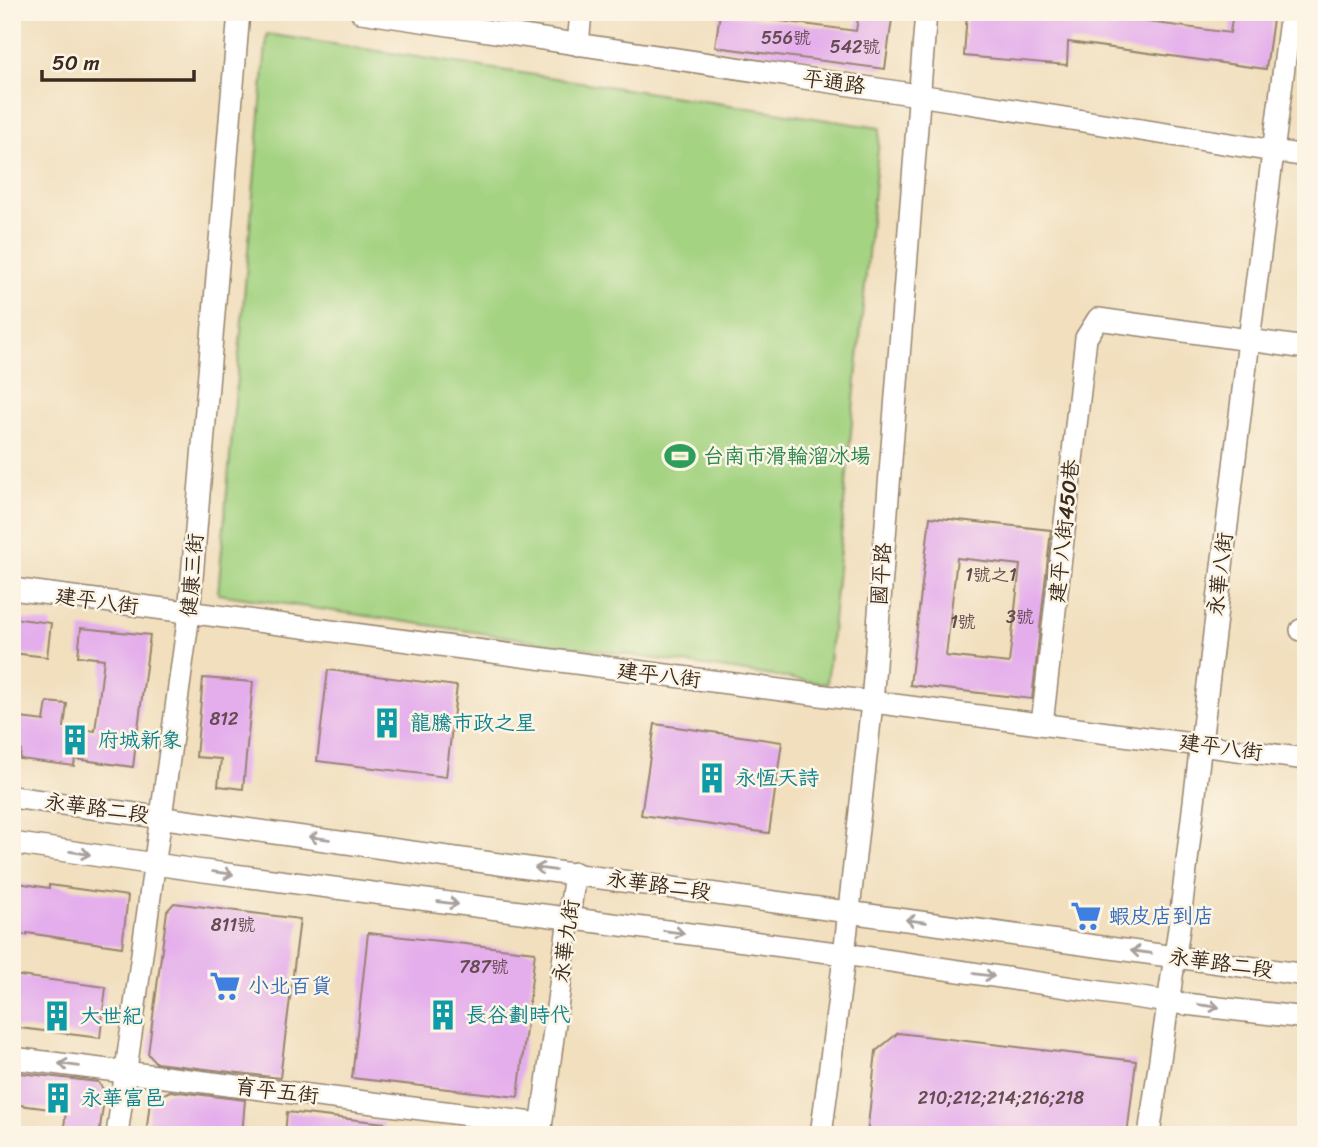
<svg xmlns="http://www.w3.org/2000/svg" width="1318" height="1147" viewBox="0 0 1318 1147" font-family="Sriracha,'LXGW WenKai TC',sans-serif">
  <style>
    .green { fill: #a4d382; stroke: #707e50; stroke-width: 2 }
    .building { fill: #e4adec; fill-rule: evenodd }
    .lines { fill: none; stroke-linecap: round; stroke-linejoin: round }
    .minor-casing { stroke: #96846e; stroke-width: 24 }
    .minor { stroke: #fff; stroke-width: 21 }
    .oneway { stroke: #a79f9a }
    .labels { text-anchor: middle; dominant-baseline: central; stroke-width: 5; stroke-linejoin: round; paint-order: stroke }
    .number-label { font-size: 18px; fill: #654b52 }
    .street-label { font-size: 21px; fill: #3b2a1e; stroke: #fcf5e5 }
    .leisure-label { font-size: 21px; fill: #27864d; stroke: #fcf5e5; text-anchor: start }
    .culture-label { font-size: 21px; fill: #0d838f; stroke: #fcf5e5; text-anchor: start }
    .shop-label { font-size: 21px; fill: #366cbe; stroke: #fcf5e5; text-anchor: start }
  </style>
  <rect width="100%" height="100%" fill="#fcf5e5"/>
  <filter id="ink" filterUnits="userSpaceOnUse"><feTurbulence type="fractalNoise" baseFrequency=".0143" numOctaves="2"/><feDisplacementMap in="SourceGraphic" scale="14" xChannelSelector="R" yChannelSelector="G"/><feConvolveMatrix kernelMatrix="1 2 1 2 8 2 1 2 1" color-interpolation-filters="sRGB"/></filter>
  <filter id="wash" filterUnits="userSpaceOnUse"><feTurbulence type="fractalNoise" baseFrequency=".00686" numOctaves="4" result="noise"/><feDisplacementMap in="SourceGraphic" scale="28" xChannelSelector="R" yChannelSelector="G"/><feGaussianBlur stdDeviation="1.57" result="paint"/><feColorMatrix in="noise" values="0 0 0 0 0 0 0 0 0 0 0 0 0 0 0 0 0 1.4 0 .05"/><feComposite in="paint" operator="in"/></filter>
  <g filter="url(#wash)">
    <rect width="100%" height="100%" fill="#f1dfbe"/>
    <!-- green -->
    <path class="green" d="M267 34 880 128 827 684 218 594Z"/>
    <g id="blocks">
      <!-- building -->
      <g class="building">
        <path d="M859 12H893L885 69 715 47 720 13 856 31Z"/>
        <path d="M967 12H1119L1118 18 1230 33 1233 12H1274L1266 69 1068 42 1067 65 964 56Z"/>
        <path d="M930 517 1051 530 1032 699 910 685ZM957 558 1020 565 1009 663 946 656Z"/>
        <path d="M12 618 51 623 47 657 12 653Z"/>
        <path d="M81 628 150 635 133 767 75 759 74 766 20 759 21 750 12 749V717L44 721 47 702 67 704 64 727 95 731 104 659 78 656Z"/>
        <path d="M328 670 457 686 446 777 317 761Z"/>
        <path d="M203 678 253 682 243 789 218 786 221 759 196 757Z"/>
        <path d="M655 724 782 742 769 833 641 815Z"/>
        <path d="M12 882 49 888V885L128 896 122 947 27 933V935L12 933Z"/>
        <path d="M174 903 300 919 280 1078 156 1063 148 1054 167 911Z"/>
        <path d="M368 933 535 952 518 1097 352 1078Z"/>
        <path d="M12 975 106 987 100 1038 12 1027Z"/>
        <path d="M898 1033 1136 1061 1127 1135H867L876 1051Z"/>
        <path d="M12 1072 98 1082 105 1092 99 1135H63L66 1111 12 1104Z"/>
        <path d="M170 1091 245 1100 242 1135H146L150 1101Z"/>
        <path d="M287 1112 384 1123 383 1135H285Z"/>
      </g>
    </g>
  </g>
  <g filter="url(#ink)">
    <use href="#blocks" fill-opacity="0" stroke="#96846e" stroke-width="2"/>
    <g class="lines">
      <!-- minor casing -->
      <g class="minor-casing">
        <g id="minor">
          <path d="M361 12 918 95 1306 156"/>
          <path d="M578 45 581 12"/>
          <path d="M12 589 1306 759"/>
          <path d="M1301 630H1306"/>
          <path d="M1042 724 1086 338 1098 319 1306 348"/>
          <path d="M12 797 1306 975"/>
          <path d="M12 843 196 870 844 954 1168 1002 1306 1018"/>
          <path d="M12 1058 541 1124"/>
          <path d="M117 1135 189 614 239 12"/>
          <path d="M540 1135 575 873"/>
          <path d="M821 1135 841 982 872 703 926 12"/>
          <path d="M1149 1135 1179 928 1249 340 1291 12"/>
        </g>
      </g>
      <!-- minor -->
      <use href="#minor" class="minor"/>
    </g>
    <!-- one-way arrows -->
    <defs><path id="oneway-shaft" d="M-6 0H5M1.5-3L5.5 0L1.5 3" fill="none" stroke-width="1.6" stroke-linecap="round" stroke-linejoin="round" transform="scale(1.75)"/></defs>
    <g class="oneway">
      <use href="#oneway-shaft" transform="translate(319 838) rotate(-172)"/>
      <use href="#oneway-shaft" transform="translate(80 853) rotate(9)"/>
      <use href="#oneway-shaft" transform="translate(545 869) rotate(-172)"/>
      <use href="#oneway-shaft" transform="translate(223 873) rotate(7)"/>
      <use href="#oneway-shaft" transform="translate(448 903) rotate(7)"/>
      <use href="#oneway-shaft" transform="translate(916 921) rotate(-172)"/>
      <use href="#oneway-shaft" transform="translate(674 932) rotate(7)"/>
      <use href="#oneway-shaft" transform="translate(1141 952) rotate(-172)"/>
      <use href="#oneway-shaft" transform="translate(984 975) rotate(8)"/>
      <use href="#oneway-shaft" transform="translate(1209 1006) rotate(7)"/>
      <use href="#oneway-shaft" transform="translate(69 1065) rotate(-173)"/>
    </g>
  </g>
  <!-- icons -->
  <defs>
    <g id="stadium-bare" transform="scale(2.415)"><path d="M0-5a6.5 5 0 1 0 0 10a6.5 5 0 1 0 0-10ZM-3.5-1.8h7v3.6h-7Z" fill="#2e9e5b" stroke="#fcf5e5" stroke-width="2.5" paint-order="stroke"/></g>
    <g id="building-bare" transform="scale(2.415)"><path d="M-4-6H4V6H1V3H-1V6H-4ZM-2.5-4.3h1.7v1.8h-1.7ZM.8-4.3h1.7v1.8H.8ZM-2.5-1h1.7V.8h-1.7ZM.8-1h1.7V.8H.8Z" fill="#0f9aa8" stroke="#fcf5e5" stroke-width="2.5" paint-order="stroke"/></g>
    <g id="supermarket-bare" transform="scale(2.415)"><path d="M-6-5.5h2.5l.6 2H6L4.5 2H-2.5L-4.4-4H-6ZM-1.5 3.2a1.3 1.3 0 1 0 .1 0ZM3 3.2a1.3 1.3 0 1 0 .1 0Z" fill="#3f7fe0" stroke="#fcf5e5" stroke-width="2.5" paint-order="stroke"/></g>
  </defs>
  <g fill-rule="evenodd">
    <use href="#stadium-bare" x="680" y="456"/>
    <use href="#building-bare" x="387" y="723"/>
    <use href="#building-bare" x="75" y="740"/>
    <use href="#building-bare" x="712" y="778"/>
    <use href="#supermarket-bare" x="1086" y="916"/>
    <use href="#supermarket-bare" x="225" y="986"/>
    <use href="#building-bare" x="443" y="1015"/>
    <use href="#building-bare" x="57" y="1016"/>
    <use href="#building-bare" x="58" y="1098"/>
  </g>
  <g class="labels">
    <!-- number labels -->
    <g class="number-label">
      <text x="786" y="38">556號</text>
      <text x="855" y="47">542號</text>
      <text x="991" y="575">1號之1</text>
      <text x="1020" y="617">3號</text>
      <text x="963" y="622">1號</text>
      <text x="224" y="719">812</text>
      <text x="233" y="925">811號</text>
      <text x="484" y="967">787號</text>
      <text x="1001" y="1098">210;212;214;216;218</text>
    </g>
    <!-- street labels -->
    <g class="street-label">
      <text transform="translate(834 82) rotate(8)">平通路</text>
      <text transform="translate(1064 531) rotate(-84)">建平八街450巷</text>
      <text transform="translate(881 574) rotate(-86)">國平路</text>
      <text transform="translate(1220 574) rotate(-83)">永華八街</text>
      <text transform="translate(192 575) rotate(-85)">健康三街</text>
      <text transform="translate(97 601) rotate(8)">建平八街</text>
      <text transform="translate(659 675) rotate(7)">建平八街</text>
      <text transform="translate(1221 747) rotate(8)">建平八街</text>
      <text transform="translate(97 808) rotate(8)">永華路二段</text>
      <text transform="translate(659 885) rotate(8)">永華路二段</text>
      <text transform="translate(566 941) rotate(-82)">永華九街</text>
      <text transform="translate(1221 963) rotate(8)">永華路二段</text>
      <text transform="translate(277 1091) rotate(7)">育平五街</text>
    </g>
    <!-- leisure labels -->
    <g class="leisure-label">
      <text x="703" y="456">台南市滑輪溜冰場</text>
    </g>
    <!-- culture labels -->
    <g class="culture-label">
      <text x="410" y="723">龍騰市政之星</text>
      <text x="98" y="740">府城新象</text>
      <text x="735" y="778">永恆天詩</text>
      <text x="466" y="1015">長谷劃時代</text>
      <text x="80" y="1016">大世紀</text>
      <text x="81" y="1098">永華富邑</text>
    </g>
    <!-- shop labels -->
    <g class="shop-label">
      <text x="1109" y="916">蝦皮店到店</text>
      <text x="248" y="986">小北百貨</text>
    </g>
  </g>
  <!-- margin -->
  <rect width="1318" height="1147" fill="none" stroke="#fcf5e5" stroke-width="42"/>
  <!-- scale -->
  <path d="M42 70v10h152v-10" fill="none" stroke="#3b2a1e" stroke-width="3.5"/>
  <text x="52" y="70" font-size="21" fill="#3b2a1e" stroke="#fcf5e5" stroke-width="5" paint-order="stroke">50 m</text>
</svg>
